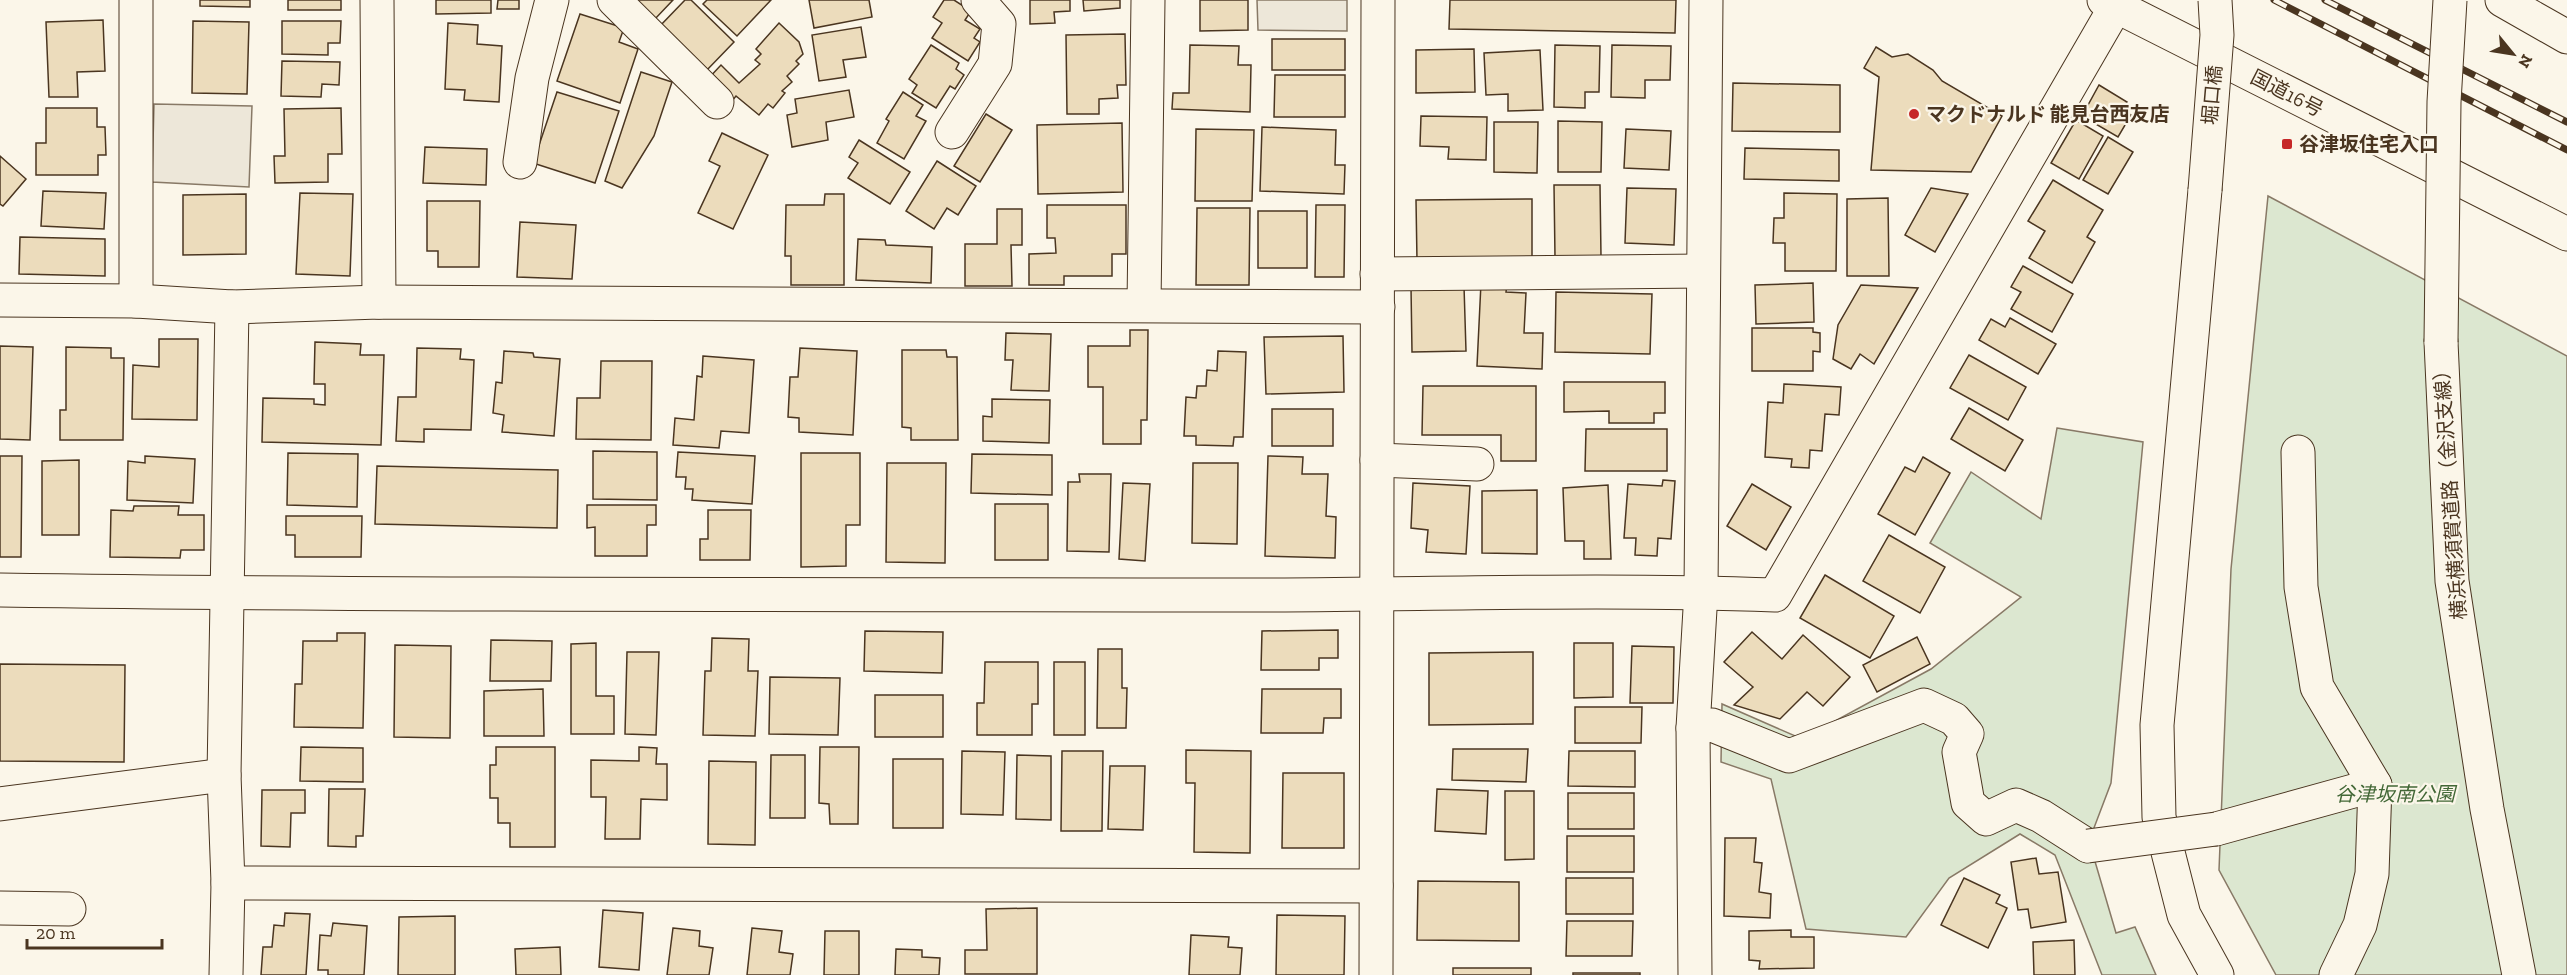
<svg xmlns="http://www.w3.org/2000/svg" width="2567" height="975" viewBox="0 0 2567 975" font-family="'Zilla Slab','Noto Sans JP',serif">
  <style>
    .green { fill: #dce7d0; stroke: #887966; stroke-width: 1.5 }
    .parking { fill: #ede7d9; stroke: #887966; stroke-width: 1.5 }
    .building { fill: #ecdcbc; stroke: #4a3520; stroke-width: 1.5 }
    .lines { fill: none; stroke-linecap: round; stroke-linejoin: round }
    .minor-casing { stroke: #4a3520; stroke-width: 35 }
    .highway-casing { stroke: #4a3520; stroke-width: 35 }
    .minor { stroke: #fbf6e9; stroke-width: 33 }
    .highway { stroke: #fbf6e9; stroke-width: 33 }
    .rail-casing { stroke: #4a3520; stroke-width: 7 }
    .rail { stroke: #fbf6e9; stroke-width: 4.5; stroke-dasharray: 14; stroke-linecap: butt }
    .minor-bridge-casing { stroke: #4a3520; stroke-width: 35; stroke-linecap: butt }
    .highway-bridge-casing { stroke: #4a3520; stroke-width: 35; stroke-linecap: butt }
    .minor-bridge { stroke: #fbf6e9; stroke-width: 33 }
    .highway-bridge { stroke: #fbf6e9; stroke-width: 33 }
    .poi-dot { fill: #c62828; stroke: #fbf6e9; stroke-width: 2 }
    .labels { text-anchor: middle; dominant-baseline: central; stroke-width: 4.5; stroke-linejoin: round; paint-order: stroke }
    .street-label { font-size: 20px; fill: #4a3520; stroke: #fbf6e9 }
    .poi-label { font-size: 20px; font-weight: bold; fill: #4a3520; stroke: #fbf6e9; text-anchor: start }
    .park-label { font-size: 20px; font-style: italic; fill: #436837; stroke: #fbf6e9 }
  </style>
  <rect width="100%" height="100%" fill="#fbf6e9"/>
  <!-- green -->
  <g class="green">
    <path d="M2268 196 2567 356V975H2276L2219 870 2231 569Z"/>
    <path d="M2057 428 2143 442 2111 783 2089 841 2116 933 2135 927 2156 975H2102L2055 855 2020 834 1949 878 1906 937 1806 929 1771 779 1721 762 1722 704 1802 739 1931 669 2021 597 1930 543 1971 472 2041 519Z"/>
  </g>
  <!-- parking -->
  <g class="parking">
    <path d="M1257 0H1347V31L1258 30Z"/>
    <path d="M154 104 252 106 249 187 152 182Z"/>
  </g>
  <!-- building -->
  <g class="building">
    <path d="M200 0H250V7L200 6Z"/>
    <rect x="288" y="0" width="53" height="10"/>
    <path d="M436 0H491V13L436 14Z"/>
    <path d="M498 0H519V9H497Z"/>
    <path d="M636 0H673L655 19Z"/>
    <path d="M685 0H691L734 42 706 71 659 27Z"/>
    <path d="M707 0H771L737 36 703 4Z"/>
    <path d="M809 0H869L872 17 814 28Z"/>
    <path d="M944 0H954L971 11 965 20 980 29 974 38 980 42 968 61 932 38 942 23 933 17Z"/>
    <path d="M1030 0H1070V11L1054 12 1055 23 1030 24Z"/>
    <path d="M1083 0H1120V8L1084 11Z"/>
    <path d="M1200 0H1248V30L1200 31Z"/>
    <path d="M1450 0H1676L1675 33 1449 29Z"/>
    <path d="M580 14 624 28 619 42 638 49 620 103 557 81Z"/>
    <path d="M103 20 105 71 77 72 78 97H49L46 22Z"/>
    <path d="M193 21 249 22 247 94 192 93Z"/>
    <path d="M282 21H341L340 43H328V55L282 54Z"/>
    <path d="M448 23 478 25 477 44 502 46 499 102 464 100 465 90 445 89Z"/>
    <path d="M779 23 799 42 803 54 796 61 799 64 787 76 792 82 782 91 785 93 773 108 768 104 759 115 736 96 732 101 707 80 721 65 739 83 760 64 755 60 761 54 756 49Z"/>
    <path d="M861 27 866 57 843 60 846 77 819 81 812 35Z"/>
    <path d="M1125 34 1126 85H1117L1118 98 1099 99V114H1067L1066 35Z"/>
    <rect x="1272" y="39" width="73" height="31"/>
    <path d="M931 45 959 63 956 69 964 75 955 89 950 86 936 108 912 93 917 85 909 79Z"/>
    <path d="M1190 45 1239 46 1238 65H1251L1250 112 1172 109 1173 93H1189Z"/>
    <path d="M1555 45 1600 46 1599 92H1585V108L1554 107Z"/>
    <path d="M1612 45 1671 46 1670 80H1645V98L1611 97Z"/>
    <path d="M1876 47 1892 57 1908 54 1933 70 1942 81 2002 116 1971 172 1871 170 1879 77 1864 68Z"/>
    <path d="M1474 49 1475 92 1416 93V50Z"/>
    <path d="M1540 50 1543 110 1508 111V94L1486 95 1484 53Z"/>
    <path d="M282 61 340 62 339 85 322 84 321 97 281 96Z"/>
    <path d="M641 72 672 82 654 136 622 188 605 181Z"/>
    <path d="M1275 75H1345V117H1274Z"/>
    <path d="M1733 83 1840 85V132L1732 131Z"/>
    <path d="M2099 85 2127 102 2122 110 2131 115 2118 137 2082 116Z"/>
    <path d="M849 90 854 117 826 122 828 140 792 147 787 115 797 113 795 99Z"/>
    <path d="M557 92 619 111 595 183 533 163Z"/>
    <path d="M903 92 923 105 916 116 926 121 904 159 877 143 889 121 886 119Z"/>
    <path d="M46 108H97V127H105L106 155H98V175H36V143H46Z"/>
    <path d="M341 108 342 154H328V182L275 183 274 156H285L284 109Z"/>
    <path d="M986 114 1012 130 980 182 954 166Z"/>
    <path d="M1421 116 1487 117 1486 160 1448 159 1449 147 1420 146Z"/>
    <path d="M2076 120 2103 136 2079 179 2051 163Z"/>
    <path d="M1558 121 1602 122 1601 172H1558Z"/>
    <path d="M1494 122H1538L1537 173 1494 172Z"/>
    <path d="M1122 123 1123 192 1038 194 1037 125Z"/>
    <path d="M1262 127 1336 130 1335 165H1345L1344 194 1260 191Z"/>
    <path d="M1196 129 1254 130 1252 201H1195Z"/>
    <path d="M1626 129 1671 131 1669 170 1624 168Z"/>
    <path d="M722 133 768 155 733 229 698 213 720 166 709 161Z"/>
    <path d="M2108 137 2133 152 2108 194 2083 180Z"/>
    <path d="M859 140 910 172 890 204 848 178 858 163 849 157Z"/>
    <path d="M425 147 487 149 486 185 423 183Z"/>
    <path d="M1745 148 1839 150V181L1744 179Z"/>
    <path d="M0 156 26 179 3 206 0 204Z"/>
    <path d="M937 161 976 186 958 215 947 208 934 229 906 211Z"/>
    <path d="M2053 180 2103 210 2087 237 2095 242 2072 283 2029 258 2045 231 2028 221Z"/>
    <path d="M1554 185H1600L1601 256 1555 257Z"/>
    <path d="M1627 188 1676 189 1674 245 1625 243Z"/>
    <path d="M1931 188 1968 194 1935 252 1905 235Z"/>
    <path d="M43 191 106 193 104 229 41 226Z"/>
    <path d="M300 193 353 194 350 276 296 274Z"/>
    <path d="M1784 193 1837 194 1836 271H1785V243H1773L1774 218H1784Z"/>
    <path d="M246 194V254L183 255V195Z"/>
    <path d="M825 194H844V285H791V256H785L786 205H824Z"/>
    <path d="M1888 198 1889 276H1847V199Z"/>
    <path d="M1532 199V261H1417L1416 200Z"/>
    <path d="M427 201H480L479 267H438V251H427Z"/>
    <path d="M1047 205H1126V254H1112V276H1064V285H1029V254L1056 253 1055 238H1047Z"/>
    <path d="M1316 205H1345L1344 277H1315Z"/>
    <path d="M1197 208H1250L1249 285H1196Z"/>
    <path d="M997 209H1022V245H1011L1012 286H965V244H997Z"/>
    <rect x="1258" y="211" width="49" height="57"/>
    <path d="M520 222 576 225 572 279 517 277Z"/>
    <path d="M20 237 105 239V276L19 274Z"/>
    <path d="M858 239 885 240 886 245 932 247 931 283 856 280Z"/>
    <path d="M2023 266 2073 294 2052 332 2011 309 2021 292 2011 287Z"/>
    <path d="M1481 283 1507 284 1506 292 1526 293 1524 333H1543L1542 369 1477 366Z"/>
    <path d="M1813 283 1814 322 1756 324 1755 285Z"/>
    <path d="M1861 285 1918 288 1874 364 1860 354 1851 369 1833 359 1838 325Z"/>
    <path d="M1464 286 1466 351 1412 352 1411 287Z"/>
    <path d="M1556 292 1652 294 1650 354 1555 352Z"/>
    <path d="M2010 318 2056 344 2038 374 1979 340 1991 319 2005 327Z"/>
    <path d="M1752 328H1813V332L1820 333V352L1813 351V371H1752Z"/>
    <path d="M1130 330H1148L1147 420H1141V444H1103V387H1088V346H1130Z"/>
    <path d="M1006 333 1051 334 1049 391 1011 390 1013 360H1005Z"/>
    <path d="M1343 336 1344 392 1266 394 1264 337Z"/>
    <path d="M159 339H198L197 420 132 419 133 365 159 367Z"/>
    <path d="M315 342 361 344 360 355H384L381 445 262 442 263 398 314 399V404L325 405V384H314Z"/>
    <path d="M0 346 33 347 30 440 0 439Z"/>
    <path d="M66 347 111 348V358H124L123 440H60V410H66Z"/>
    <path d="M417 348 461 349 460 359 474 360 471 430 424 429V442L396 441 398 397H416Z"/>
    <path d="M800 348 857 351 853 435 799 432V418L788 417 790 377H798Z"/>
    <path d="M902 350H946L947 357H957L958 440H911V428L902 427Z"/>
    <path d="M504 351 533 353 534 357 560 359 554 436 502 432 504 415 493 413 496 382 502 383Z"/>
    <path d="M1218 351 1246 352 1243 437H1234L1233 446 1196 445V436H1184L1186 397 1196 398 1197 386H1206L1207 370 1217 371Z"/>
    <path d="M1969 355 2026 387 2008 420 1950 388Z"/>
    <path d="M703 356 754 360 749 433 721 431 719 448 673 445 675 418 694 420 697 376 702 377Z"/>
    <path d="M601 361H652L651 440 576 439 577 398H600Z"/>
    <path d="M1564 382H1665V413H1654V423H1609V411L1564 412Z"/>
    <path d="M1784 384 1841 387 1839 415 1825 414 1822 451 1810 450 1809 468 1791 467 1792 459 1765 457 1768 402 1783 403Z"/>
    <path d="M1423 386H1536V461H1501V435H1422Z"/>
    <path d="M992 399 1050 400 1049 443 983 441V416L992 417Z"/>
    <path d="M1969 408 2023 440 2005 471 1951 439Z"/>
    <rect x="1272" y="409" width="61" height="37"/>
    <path d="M1586 429H1667V471H1585Z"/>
    <path d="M593 451 657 452V500L593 499Z"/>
    <path d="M678 452 755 456 752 504 692 500 693 489H685L686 477H676Z"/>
    <path d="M288 453 358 454 357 507 287 505Z"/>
    <path d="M801 453H860V525H846V566L801 567Z"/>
    <path d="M972 454 1052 455V495L971 493Z"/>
    <path d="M0 456H22L21 557H0Z"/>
    <path d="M145 456 195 459 193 503 127 500 128 461 145 463Z"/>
    <path d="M1268 456 1303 457 1302 474H1328L1326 516 1336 517 1335 558 1265 556Z"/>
    <path d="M1923 457 1950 473 1915 535 1878 514 1905 467 1915 472Z"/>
    <path d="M79 460V535H42V461Z"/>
    <path d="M887 463H946L945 563 886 562Z"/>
    <path d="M1193 463H1238L1237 544 1192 543Z"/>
    <path d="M377 466 558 470 557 528 375 524Z"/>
    <path d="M1079 474H1111L1109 552 1067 551 1068 482H1080Z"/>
    <path d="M1663 480 1675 481 1671 539 1658 538 1657 556 1635 555 1636 538H1624L1628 484 1662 486Z"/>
    <path d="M1123 483 1150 484 1145 561 1119 559Z"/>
    <path d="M1413 483 1470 486 1466 554 1426 552 1428 530 1411 528Z"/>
    <path d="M1752 484 1791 507 1766 550 1727 526Z"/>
    <path d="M1608 485 1611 559H1584V541H1565L1563 488Z"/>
    <path d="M1537 490V554L1482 553V491Z"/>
    <rect x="995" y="504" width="53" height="56"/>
    <path d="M587 505H656V525H647V556H595V527L587 528Z"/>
    <path d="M134 506H179L178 515H204V550H181L180 558 110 557 111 510 133 511Z"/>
    <path d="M708 510H751L750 560H700V539H708Z"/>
    <path d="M286 516H362L361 557H295V535H286Z"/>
    <path d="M1889 535 1945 567 1920 613 1863 581Z"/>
    <path d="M1825 575 1894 616 1870 658 1800 618Z"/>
    <path d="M1338 630V658H1319V670H1261L1262 631Z"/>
    <path d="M865 631 943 632 942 673 864 671Z"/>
    <path d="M1752 632 1782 659 1803 635 1850 677 1823 706 1807 692 1780 719 1734 705 1753 687 1724 662Z"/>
    <path d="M337 633H365L363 728 294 727 295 684H302L303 641H337Z"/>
    <path d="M1917 637 1930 664 1877 692 1863 665Z"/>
    <path d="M712 638 749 639 748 671H758L755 736 703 735 705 671H711Z"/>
    <path d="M491 640 552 641 551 681H490Z"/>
    <path d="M596 643V696H614V734H571V644Z"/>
    <path d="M1574 643H1613V697L1574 698Z"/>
    <path d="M395 645 451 646 450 738 394 737Z"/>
    <path d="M1632 646 1674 647 1673 703H1630Z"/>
    <path d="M1098 649H1122V688H1127L1126 728H1097Z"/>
    <path d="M627 652H659L656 735 625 734Z"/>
    <path d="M1533 652V724L1429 725V653Z"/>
    <path d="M985 662H1038V704H1032V735H977V703H984Z"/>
    <rect x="1054" y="662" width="31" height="73"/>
    <path d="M0 664 125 665 124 762 0 761Z"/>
    <path d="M770 677 840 678 838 735 769 734Z"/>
    <path d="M543 689 544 736H484V691Z"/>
    <path d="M1262 689H1341V718H1324L1323 733H1261Z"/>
    <rect x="875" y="695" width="68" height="42"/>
    <path d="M1575 707H1642L1641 743H1575Z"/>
    <path d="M301 747 363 748V782L300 781Z"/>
    <path d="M496 747H555V847H510V823H498V798H490V765H496Z"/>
    <path d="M639 747 657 748 656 764H667V800L641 799 640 839H605L606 797H591V760L639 761Z"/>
    <path d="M820 747H859L858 824H830L829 804 819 803Z"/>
    <path d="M1453 749H1528L1526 782 1452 780Z"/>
    <path d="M1186 750 1251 751 1250 853 1194 852 1195 783H1186Z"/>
    <path d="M962 751 1005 752 1003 815 961 814Z"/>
    <path d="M1062 751H1103L1102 831H1061Z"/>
    <path d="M1569 751H1635V787L1568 786Z"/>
    <path d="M771 755H805V818H770Z"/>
    <path d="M1017 755 1051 756V820L1016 819Z"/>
    <rect x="893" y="759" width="50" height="69"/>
    <path d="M709 761 756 762 755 845 708 844Z"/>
    <path d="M1110 766H1145L1143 830 1108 829Z"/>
    <path d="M1283 773H1344V848H1282Z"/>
    <path d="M329 789H365L363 836H356V847L328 846Z"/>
    <path d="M1437 789 1488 791 1486 834 1435 831Z"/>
    <path d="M262 790H305V813H291L290 847 261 846Z"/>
    <path d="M1505 791H1534V859L1505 860Z"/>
    <rect x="1568" y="793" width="66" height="36"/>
    <rect x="1567" y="836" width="67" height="36"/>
    <path d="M1725 838H1756L1754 862 1762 863 1759 892 1771 894 1770 918 1724 916Z"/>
    <path d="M2036 858 2039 874 2058 872 2066 922 2031 928 2028 909 2018 910 2011 862Z"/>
    <rect x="1566" y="878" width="67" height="36"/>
    <path d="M1964 878 2000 895 1996 903 2007 908 1988 948 1941 925Z"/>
    <path d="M1418 881 1519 882V941L1417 940Z"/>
    <path d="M1037 908V974H965V950H987L986 909Z"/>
    <path d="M603 910 643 913 639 970 599 967Z"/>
    <path d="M285 913 310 914 306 975H261L263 947H272L274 925 284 926Z"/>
    <path d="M1277 915 1345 916 1344 975H1276Z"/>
    <path d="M455 916V975H398L399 917Z"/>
    <path d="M1567 921H1633L1632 956H1566Z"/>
    <path d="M333 923 367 926 364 975H328V970H318L320 935 331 936Z"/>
    <path d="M673 928 700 931 699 946 713 948 709 975H667Z"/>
    <path d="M752 928 782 931 779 952 793 954 790 975H747Z"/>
    <path d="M1791 930V937H1814V968L1759 969 1760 961 1749 960V931Z"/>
    <path d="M825 931H859V975H824Z"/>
    <path d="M1191 935 1229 937 1228 947 1242 948 1240 975H1189Z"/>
    <path d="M2074 940 2075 975H2034L2033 942Z"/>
    <path d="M560 947 561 975H516L515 949Z"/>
    <path d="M896 949 922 950V957L940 958 939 975H895Z"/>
    <rect x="1453" y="968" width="78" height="7"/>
    <rect x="1573" y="973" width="67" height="2"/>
  </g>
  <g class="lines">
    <!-- minor casing -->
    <g class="minor-casing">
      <g id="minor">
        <path d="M136 0V301"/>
        <path d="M377 0 379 302"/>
        <path d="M614 0 717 102"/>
        <path d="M2502 0 2567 37"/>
        <path d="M952 132 995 64 999 24 978 0"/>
        <path d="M520 162 532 78 552 0"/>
        <path d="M2205 190 2157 725 2159 817 2184 915 2217 975"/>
        <path d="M1377 274 1703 271"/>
        <path d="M0 300 136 301 232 307 379 302 1378 307"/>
        <path d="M1144 305 1148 0"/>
        <path d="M2298 452 2301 587 2317 687 2375 785 2372 874 2360 925 2336 975"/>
        <path d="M1377 460 1477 464"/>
        <path d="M0 590C413 596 826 594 1240 595 1418 595 1597 588 1775 595L2116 6"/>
        <path d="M1693 728 1712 725 1789 756 1924 705 1954 719 1967 734 1959 752 1968 803 1986 819 2016 805 2041 816 2088 846"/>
        <path d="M0 804 224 775"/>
        <path d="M2216 829 2375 785"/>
        <path d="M228 883 1376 886"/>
        <path d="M0 908 69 909"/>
        <path d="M226 975 228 883 224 775 232 307"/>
        <path d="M1376 975 1378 0"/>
        <path d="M1695 975 1693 728 1701 592 1706 0"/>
      </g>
    </g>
    <!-- highway casing -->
    <g class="highway-casing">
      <g id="highway">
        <path d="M2104 0 2567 234"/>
        <path d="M2441 342 2452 581 2487 809 2519 975"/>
      </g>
    </g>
    <!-- minor -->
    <use href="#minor" class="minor"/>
    <!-- highway -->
    <use href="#highway" class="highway"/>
    <!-- rail casing -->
    <g class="rail-casing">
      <g id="rail">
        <path d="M2274 0 2567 150"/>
        <path d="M2325 0 2567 122"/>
      </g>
    </g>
    <!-- rail -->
    <use href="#rail" class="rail"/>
    <!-- minor-bridge casing -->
    <g class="minor-bridge-casing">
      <g id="minor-bridge">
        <path d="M2205 190 2217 35 2215 0"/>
        <path d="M2088 846 2216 829"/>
      </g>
    </g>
    <!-- highway-bridge casing -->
    <g class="highway-bridge-casing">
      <path id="highway-bridge" d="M2441 342 2444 102 2450 0"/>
    </g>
    <!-- minor-bridge -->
    <use href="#minor-bridge" class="minor-bridge"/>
    <!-- highway-bridge -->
    <use href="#highway-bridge" class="highway-bridge"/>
  </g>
  <!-- markers -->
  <g class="poi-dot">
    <circle cx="1914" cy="114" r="6"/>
    <rect x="2281" y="138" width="12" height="12" rx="3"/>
  </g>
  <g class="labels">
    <!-- street labels -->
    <g class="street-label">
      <text transform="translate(2287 93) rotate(27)">国道16号</text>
      <text transform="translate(2212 95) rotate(-85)">堀口橋</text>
      <text transform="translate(2450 490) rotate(-94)">横浜横須賀道路（金沢支線）</text>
    </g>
    <!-- poi labels -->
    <g class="poi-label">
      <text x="1926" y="114">マクドナルド 能見台西友店</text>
      <text x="2299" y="144">谷津坂住宅入口</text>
    </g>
    <!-- park labels -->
    <g class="park-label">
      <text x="2395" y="794">谷津坂南公園</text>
    </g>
  </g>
  <!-- north arrow -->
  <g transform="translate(2513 54) rotate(120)" stroke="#fbf6e9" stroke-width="4.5" paint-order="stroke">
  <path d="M0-4.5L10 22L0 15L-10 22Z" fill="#4a3520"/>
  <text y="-9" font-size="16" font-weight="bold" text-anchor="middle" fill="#4a3520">N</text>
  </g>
  <!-- scale -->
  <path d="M27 939v9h135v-9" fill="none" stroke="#4a3520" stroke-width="3"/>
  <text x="36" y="939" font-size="18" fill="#4a3520" stroke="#fbf6e9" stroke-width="4.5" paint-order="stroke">20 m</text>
</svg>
